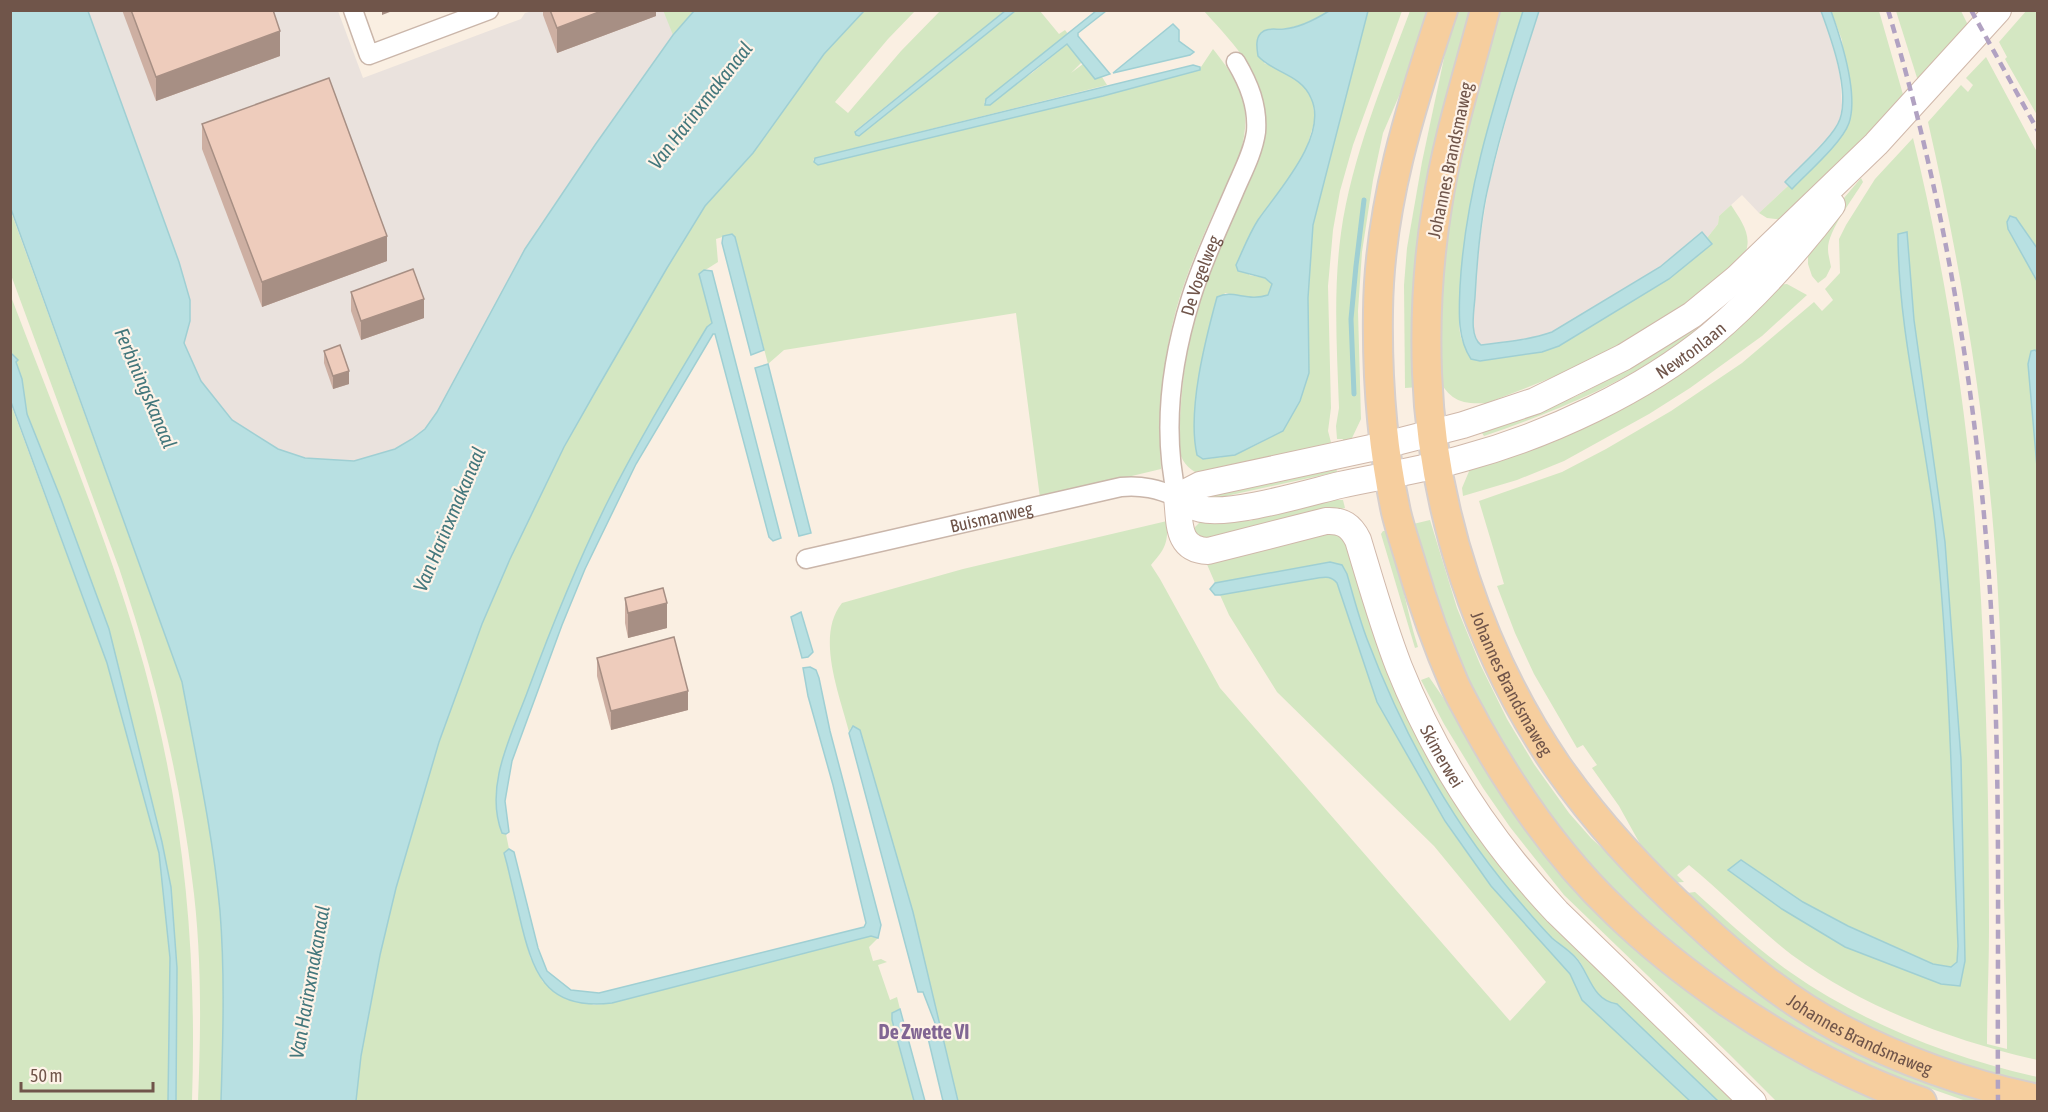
<svg xmlns="http://www.w3.org/2000/svg" width="2048" height="1112" viewBox="0 0 2048 1112" font-family="'Asap Condensed',sans-serif">
  <style>
    .industrial { fill: #eae2dd }
    .green { fill: #d4e7c2; fill-rule: evenodd }
    .water { fill: #b8e0e2; stroke: #9fcfd3; stroke-width: 1.5 }
    .lines { fill: none; stroke-linecap: round; stroke-linejoin: round }
    .stream { stroke: #9fcfd3; stroke-width: 5 }
    .street-casing { stroke: #cab6aa; stroke-width: 21 }
    .secondary-casing { stroke: #d0b8aa; stroke-width: 28 }
    .primary-casing { stroke: #d7cfcc; stroke-width: 32 }
    .street { stroke: #fff; stroke-width: 18 }
    .secondary { stroke: #fff; stroke-width: 26 }
    .primary { stroke: #f6ce9e; stroke-width: 28 }
    .rail { stroke: #b1a2c2; stroke-width: 4.5; stroke-dasharray: 9 6; stroke-linecap: butt }
    .wall { fill: #cdafa2 }
    .shaded-wall { fill: #a78f84 }
    .building { fill: #eeccbc; stroke: #a78f84; stroke-width: 1.5 }
    .labels { text-anchor: middle; dominant-baseline: central; stroke-width: 4.5; stroke-linejoin: round; paint-order: stroke }
    .street-label { font-size: 18px; fill: #70554a; stroke: #fef3e8 }
    .water-label { font-size: 20px; font-style: italic; fill: #43777c; stroke: #fef3e8 }
    .neighbourhood-label { font-size: 20px; font-weight: bold; fill: #816693; stroke: #fef3e8 }
  </style>
  <rect width="100%" height="100%" fill="#faefe2"/>
  <!-- industrial -->
  <g class="industrial">
    <path d="M88 11H338L363 78 521 19 525 13 533 11H694L673 35 538 228 437 412 425 429 412 439 395 449 354 462 305 458 278 449 232 420 201 381 184 343 190 321 179 262Z"/>
    <path d="M1539 11H1821L1833 43 1840 77 1842 105 1840 120 1831 134 1785 182 1789 185 1759 213 1742 195 1719 216 1718 224 1707 238 1701 233 1660 267 1603 303 1552 332 1538 337 1481 345 1478 343 1474 331V310L1477 257 1489 184 1514 90Z"/>
  </g>
  <!-- green -->
  <g class="green">
    <path d="M663 10 694 11 673 35Z"/>
    <path d="M2027 10 2037 11V115L2005 59 2007 57 1999 42Z"/>
    <path d="M864 11H915L888 39 835 102 848 113 901 51 940 11H1005L855 131 859 135 1015 11H1040L1059 34 1065 30 1068 34 986 99 984 103 1032 73 1067 44 1082 62 1071 73 1083 64 1095 79 1102 77 1107 85 815 158 813 160 818 165 1103 96 1199 70 1213 49C1242 85 1253 108 1240 154 1218 205 1191 256 1176 310 1162 363 1158 415 1161 469L1040 498 1016 313 784 350 768 364 735 237 732 234 716 239 718 262 699 274 712 323 707 327 642 437 608 502 542 653 503 759 498 779 496 801 502 833 506 834 509 849 504 853 507 864 530 957 543 982 594 1005 612 1003 871 936 878 938 869 947 873 961 881 959 887 962 878 965 890 1000 897 997 900 1009 893 1013 892 1020 914 1101 356 1102 361 1056 380 955 396 888 439 742 482 623 510 559 564 447 598 387 667 268 705 206 753 153 824 54Z"/>
    <path d="M1204 11H1329C1311 22 1293 30 1272 29L1264 63 1289 74 1301 83 1312 98 1315 119 1304 157 1257 222 1249 275 1265 278 1272 284 1268 296 1255 299 1225 293 1211 319 1199 382 1195 414 1203 459C1227 458 1247 451 1267 439L1308 298 1313 225 1368 11H1402L1353 145 1340 191 1333 230 1328 286 1331 408 1328 431 1333 450 1199 474C1188 469 1180 460 1179 447 1180 400 1184 356 1196 310 1210 257 1238 206 1259 156 1278 88 1246 58 1204 11Z"/>
    <path d="M1410 11H1432L1421 45 1383 133 1373 180 1362 252 1358 311 1361 419 1352 438 1344 444 1343 439H1337L1336 426 1339 408C1337 350 1333 291 1341 233 1352 156 1383 83 1410 11Z"/>
    <path d="M1454 11H1475L1419 387 1405 388 1404 285 1407 248 1422 162Z"/>
    <path d="M1495 11H1523C1494 104 1465 192 1460 290 1460 303 1457 328 1462 340 1465 347 1475 355 1480 361L1542 352 1559 346 1669 279 1711 245 1707 238 1718 224 1719 216 1731 205C1740 219 1752 234 1746 251 1735 281 1613 349 1581 365 1550 379 1518 391 1487 403 1460 405 1447 399 1437 374L1442 236Z"/>
    <path d="M1831 11H1879L1904 98 1785 220 1767 218 1759 213 1789 185 1792 188 1839 140 1849 123 1842 40Z"/>
    <path d="M1896 11H1961L1968 25 1918 81Z"/>
    <path d="M1986 57 2038 154 2037 248 2016 218 2010 216 2007 222 2008 230 2038 281 2037 353 2035 350 2030 382 2038 467 2037 1060C1951 1040 1864 1008 1792 955 1756 927 1724 894 1689 865L1677 875 1684 882 1668 883 1649 860 1619 806 1592 768 1597 765 1583 745 1577 748 1534 674 1515 633 1497 586 1504 584 1479 501 1562 472 1606 449 1671 411 1742 363 1814 302 1822 311 1833 300 1825 289 1840 273 1839 239 1846 225 1875 179 1913 138C1950 289 1972 445 1981 600 1987 709 1989 820 1989 929 1989 967 1987 1006 1987 1044L2007 1049C2007 1000 2005 950 2004 900 2003 792 2004 684 1997 576 1987 423 1962 271 1928 122L1961 85 1968 92 1973 85 1966 78ZM1907 233 1914 320 1961 759 1965 961 1960 986 1728 870 1803 902 1848 926 1933 964 1951 967 1957 962 1958 946C1952 805 1950 664 1935 523 1924 427 1898 332 1898 235Z"/>
    <path d="M1861 178 1863 182C1853 199 1828 230 1828 249 1828 255 1830 261 1831 267L1826 277 1818 283 1812 276 1808 264V253L1833 211Z"/>
    <path d="M10 209 182 682C196 757 213 834 220 911 225 974 223 1038 221 1101H198C201 1027 202 952 192 878 179 772 153 669 119 568L11 275Z"/>
    <path d="M1787 284 1807 295 1762 336 1690 388 1649 414 1564 461 1517 480 1463 496 1462 488 1470 469 1525 442 1776 285Z"/>
    <path d="M1738 292C1714 313 1691 336 1664 354 1608 390 1546 415 1484 436L1482 433 1577 396 1633 366Z"/>
    <path d="M10 294C56 416 109 540 144 666 184 812 197 950 192 1101H176L177 968 171 887 162 842 109 629 61 499 27 414 22 379 15 361 18 360 11 352Z"/>
    <path d="M10 402 107 663 159 853 170 958 168 1101H11Z"/>
    <path d="M1335 461 1337 472 1208 500 1205 496Z"/>
    <path d="M1333 500H1343L1345 508 1206 544 1195 536V527L1202 520 1242 519 1243 521H1251L1257 517Z"/>
    <path d="M1430 520 1457 608 1480 664 1507 719 1534 764 1569 813 1591 838 1711 950 2006 1101H1966L1909 1081 1908 1084 1819 1045 1670 947 1559 834 1463 680 1409 525Z"/>
    <path d="M1167 521C1168 543 1166 548 1151 565L1160 579 1220 688 1510 1021 1546 982 1434 846 1277 692 1229 615 1220 595 1318 578C1326 577 1331 576 1337 583L1377 702 1445 822 1491 886 1570 974 1582 1000 1690 1101H958L913 912 882 810 851 728 849 732C840 695 815 636 842 603L963 569Z"/>
    <path d="M1331 531 1346 537 1432 755 1738 1101H1718L1617 1004C1592 1001 1589 972 1577 958 1570 950 1560 945 1552 938 1538 924 1525 909 1513 894 1449 818 1402 731 1367 639 1359 618 1353 595 1347 574L1342 565 1330 562 1215 583 1206 562Z"/>
    <path d="M1383 531H1390C1400 570 1406 609 1418 647L1415 648 1381 534Z"/>
    <path d="M1429 677 1566 876 1894 1101H1776L1728 1053 1564 895 1510 827 1483 788 1444 724 1421 680Z"/>
    <path d="M1695 892C1726 920 1756 948 1790 972 1864 1024 1950 1057 2037 1077V1086L1930 1057 1812 1000 1679 894Z"/>
  </g>
  <!-- water -->
  <g class="water">
    <path d="M11 10 88 11 179 262 190 300V321L184 343 201 381 232 420 278 449 305 458 354 461 395 449 412 439 425 429 437 412 525 249 595 145 673 35 694 11H864L824 54 753 153 705 206 667 268 598 387 564 447 510 559 482 624 439 742 396 888 380 955 361 1056 356 1101H221C223 1038 225 974 220 911 213 834 196 757 182 682L11 209Z"/>
    <path d="M1005 11H1015L859 136 856 135 855 132Z"/>
    <path d="M1096 11H1106L1078 33V36L1110 74 1095 79 1067 44 990 105H985L986 99Z"/>
    <path d="M1329 11H1368L1313 225 1308 298 1309 373 1300 401 1283 431 1235 455 1203 459 1197 455C1187 411 1205 341 1217 297 1233 289 1247 302 1268 295L1272 284 1265 278 1238 271 1236 265C1243 250 1249 234 1258 220 1278 191 1329 136 1311 98 1301 74 1273 73 1258 56 1257 49 1255 39 1261 33 1267 27 1276 30 1284 29 1300 28 1316 19 1329 11Z"/>
    <path d="M1523 11H1539C1521 67 1502 125 1489 183 1480 220 1477 259 1475 297 1474 311 1469 336 1481 345 1505 342 1529 340 1552 332L1660 267 1702 232 1712 244 1669 279 1559 346 1542 352 1480 361 1471 359C1457 338 1459 311 1460 287 1465 192 1495 101 1523 11Z"/>
    <path d="M1821 11H1831C1841 39 1859 93 1849 123 1842 143 1807 173 1792 189L1785 182C1799 167 1834 137 1840 119 1850 90 1831 38 1821 11Z"/>
    <path d="M1173 24 1179 30V41L1194 52 1190 55 1113 73Z"/>
    <path d="M1193 65 1200 67V70L1103 96 818 165 814 162 815 158Z"/>
    <path d="M2010 216 2016 218 2037 248V281L2008 229 2007 222Z"/>
    <path d="M1907 232 1914 320 1945 542 1961 759 1965 961 1960 986 1941 984 1845 947 1782 909 1728 870 1741 860 1803 902 1848 926 1933 964 1951 967 1957 962 1958 946C1952 805 1950 664 1935 523 1924 427 1898 332 1898 234Z"/>
    <path d="M732 234 735 237 764 350 751 355 722 243 723 236Z"/>
    <path d="M704 270 712 271 781 538 773 541 769 537 715 334H713L636 464 585 569 562 625 512 761 505 801 509 832 506 834 502 833C484 787 511 736 527 693 551 628 577 563 608 501 638 441 673 384 707 327L712 323 699 274Z"/>
    <path d="M2035 350 2038 353 2037 467 2028 364 2031 351Z"/>
    <path d="M10 352 18 360 16 362 22 379 27 414 61 499 109 629 162 842 171 887 177 968 176 1101H168L170 958 159 853 107 663 11 402Z"/>
    <path d="M768 364 811 533 799 536 755 368Z"/>
    <path d="M1330 562 1342 565 1347 574C1353 595 1359 618 1367 639 1402 731 1449 818 1513 894 1525 908 1538 924 1552 938 1560 945 1569 950 1576 958 1589 972 1592 1001 1617 1004L1718 1101H1690L1582 1000 1570 974 1491 886 1445 821 1377 702 1337 583C1331 576 1326 577 1318 578L1220 595H1215L1210 589 1215 583Z"/>
    <path d="M801 612 813 652 808 657 802 658 791 617Z"/>
    <path d="M810 667 816 670 819 678 830 731 881 925 878 938 871 936 612 1003C551 1010 535 980 522 927 517 906 512 885 507 864L504 853 509 849 514 852 538 948 547 971 571 990 599 993 864 927 866 923 833 785 808 696 803 668Z"/>
    <path d="M853 726 860 730 913 912 958 1101H943L928 1038 935 1023 923 992H918L849 733Z"/>
    <path d="M900 1009 925 1101H914L892 1020V1013Z"/>
  </g>
  <g class="lines">
    <!-- stream -->
    <path class="stream" d="M1354 394 1351 319 1356 266 1364 200"/>
    <!-- street casing -->
    <g class="street-casing">
      <g id="street">
        <path d="M353 10 369 55 489 10"/>
        <path id="s1" d="M1177 497C1162 431 1171 362 1191 298 1202 262 1219 227 1234 192 1242 173 1253 153 1256 132 1258 106 1249 84 1236 62"/>
        <path id="s2" d="M806 559 1121 487C1142 485 1158 489 1177 497"/>
      </g>
    </g>
    <!-- secondary casing -->
    <g class="secondary-casing">
      <g id="secondary">
        <path d="M1177 497 1200 485 1385 445 1463 425 1535 401 1624 357 1692 315 1737 278 1876 144 1998 10"/>
        <path id="s3" d="M1177 497C1180 522 1176 550 1208 551L1326 521C1343 520 1351 526 1358 540 1371 583 1383 626 1399 667 1435 757 1490 841 1557 912L1753 1102"/>
        <path id="s4" d="M1177 497C1184 501 1193 507 1201 509 1231 516 1307 493 1340 485 1381 476 1423 470 1464 458 1549 435 1643 391 1711 335 1756 297 1796 252 1832 205"/>
      </g>
    </g>
    <!-- primary casing -->
    <g class="primary-casing">
      <g id="primary">
        <path d="M1443 10C1410 109 1379 207 1378 311 1377 378 1382 446 1396 512 1400 529 1406 546 1411 563 1423 604 1437 644 1454 683 1460 697 1469 711 1476 725 1514 793 1559 858 1616 912 1650 945 1687 974 1726 1001 1786 1042 1852 1078 1922 1102"/>
        <path id="s5" d="M1485 10C1468 75 1447 140 1437 207 1428 262 1425 318 1427 373 1432 509 1480 654 1557 766 1597 823 1644 874 1696 921 1740 962 1787 1001 1841 1029 1902 1061 1970 1085 2038 1099"/>
      </g>
    </g>
    <!-- street -->
    <use href="#street" class="street"/>
    <!-- secondary -->
    <use href="#secondary" class="secondary"/>
    <!-- primary -->
    <use href="#primary" class="primary"/>
    <!-- rail -->
    <g class="rail">
      <path d="M1888 10C1948 210 1981 418 1992 626 2001 784 1997 943 1998 1102"/>
      <path d="M1971 10 2038 131"/>
    </g>
  </g>
  <!-- wall -->
  <g class="wall">
    <path d="M122 10H273L280 56 156 101Z"/>
    <path d="M543 10H656V16L557 53 543 15Z"/>
    <path d="M202 124 387 261 262 307 202 149Z"/>
    <path d="M351 292 424 318 361 340 351 311Z"/>
    <path d="M324 351 349 384 333 389 324 363Z"/>
    <path d="M625 598 667 628 628 638 625 623Z"/>
    <path d="M597 658 688 710 611 730 597 676Z"/>
  </g>
  <!-- shaded-wall -->
  <g class="shaded-wall">
    <path d="M382 10H395L382 15Z"/>
    <path d="M604 10H656V16L557 53V28Z"/>
    <path d="M280 31V56L156 101V77Z"/>
    <path d="M387 236V261L262 307V282Z"/>
    <path d="M424 299V318L361 340V321Z"/>
    <path d="M349 371V384L333 389V376Z"/>
    <path d="M667 603V628L628 638V613Z"/>
    <path d="M688 691V710L611 730V711Z"/>
  </g>
  <!-- building -->
  <g class="building">
    <path d="M131 10H273L280 31 156 77Z"/>
    <path d="M550 10H604L557 28Z"/>
    <path d="M329 78 387 236 262 282 202 124Z"/>
    <path d="M413 269 424 299 361 321 351 292Z"/>
    <path d="M340 345 349 371 333 376 324 351Z"/>
    <path d="M663 588 667 603 628 613 625 598Z"/>
    <path d="M674 637 688 691 611 711 597 658Z"/>
  </g>
  <g class="labels">
    <!-- street labels -->
    <g class="street-label">
      <text transform="translate(1450 160) rotate(-78)">Johannes Brandsmaweg</text>
      <text stroke="none"><textPath href="#s1" startOffset="226">De Vogelweg</textPath></text>
      <text stroke="none"><textPath href="#s4" startOffset="548">Newtonlaan</textPath></text>
      <text stroke="none"><textPath href="#s2" startOffset="190">Buismanweg</textPath></text>
      <text stroke="none"><textPath href="#s5" startOffset="694">Johannes Brandsmaweg</textPath></text>
      <text stroke="none"><textPath href="#s3" startOffset="465">Skimerwei</textPath></text>
      <text stroke="none"><textPath href="#s5" startOffset="1198">Johannes Brandsmaweg</textPath></text>
    </g>
    <!-- water labels -->
    <g class="water-label">
      <text transform="translate(700 105) rotate(-52)">Van Harinxmakanaal</text>
      <text transform="translate(146 388) rotate(67)">Ferbiningskanaal</text>
      <text transform="translate(449 519) rotate(-67)">Van Harinxmakanaal</text>
      <text transform="translate(309 982) rotate(-80)">Van Harinxmakanaal</text>
    </g>
    <!-- neighbourhood labels -->
    <g class="neighbourhood-label">
      <text x="924" y="1031">De Zwette VI</text>
    </g>
  </g>
  <!-- border -->
  <rect width="2048" height="1112" fill="none" stroke="#70554a" stroke-width="24"/>
  <!-- scale -->
  <path d="M21 1082v9h132v-9" fill="none" stroke="#70554a" stroke-width="3"/>
  <text x="30" y="1082" font-size="18" fill="#70554a" stroke="#fef3e8" stroke-width="4.5" paint-order="stroke">50 m</text>
</svg>
